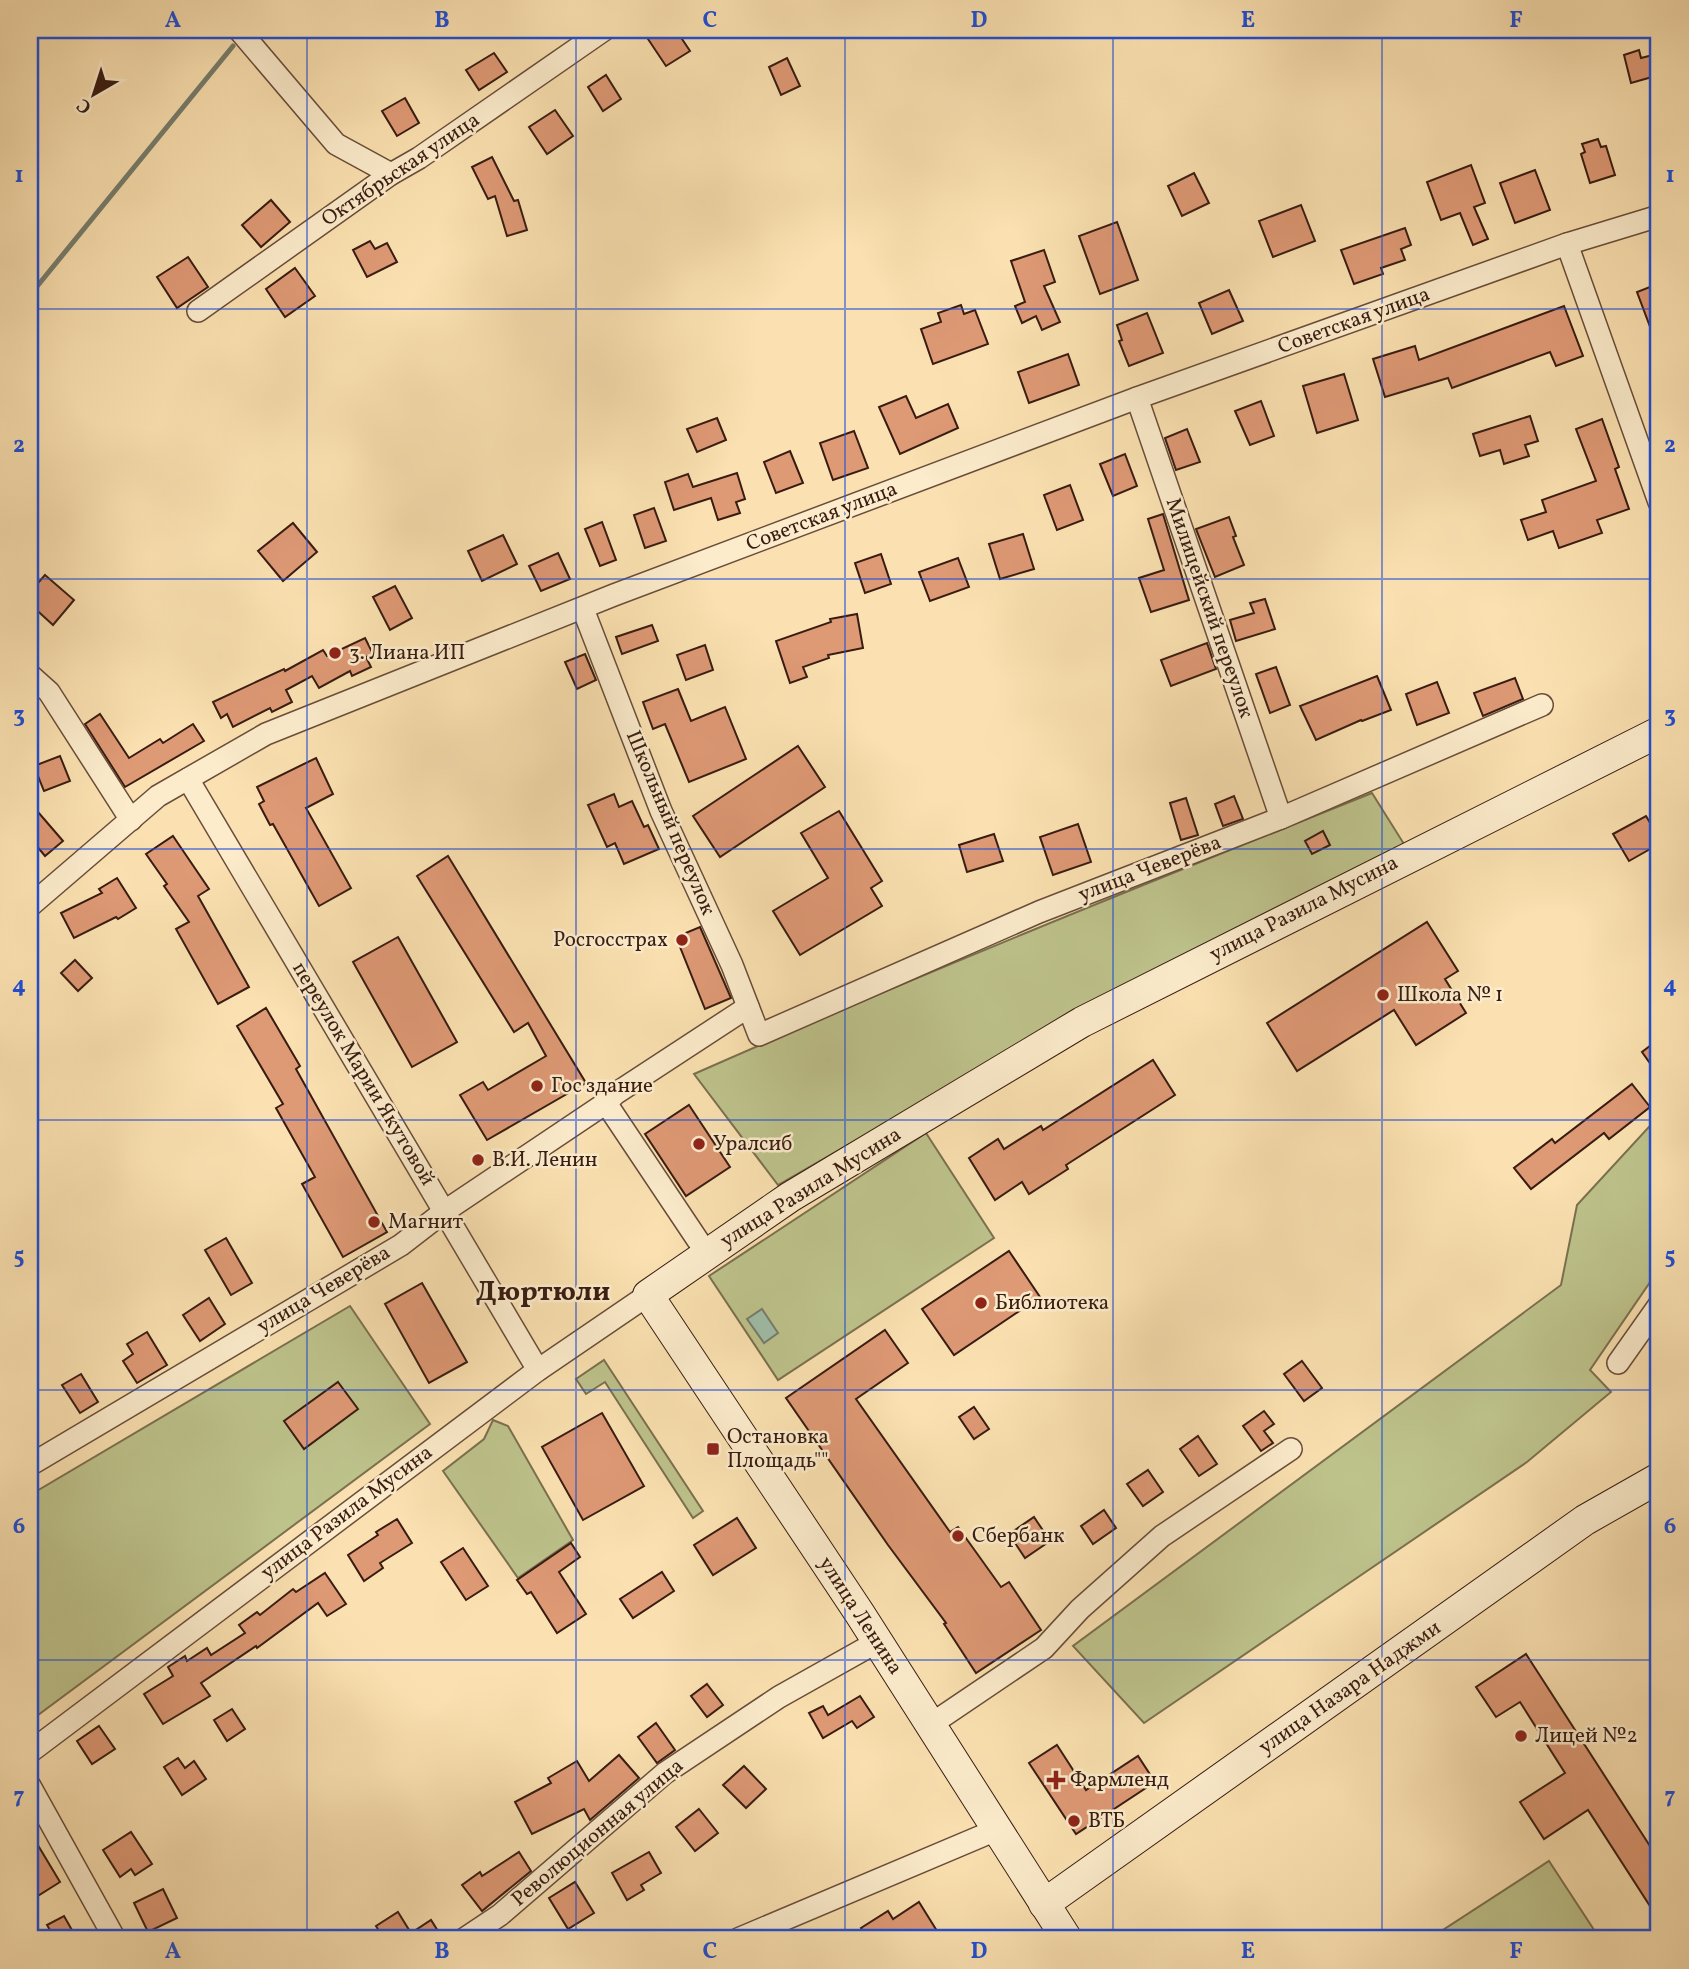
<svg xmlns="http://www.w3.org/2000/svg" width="1689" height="1969" viewBox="0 0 1689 1969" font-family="Vollkorn,serif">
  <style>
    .green { fill: #bec38c; stroke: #7b704f; stroke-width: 2 }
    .water { fill: #9fbea9; stroke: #767d6d; stroke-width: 2 }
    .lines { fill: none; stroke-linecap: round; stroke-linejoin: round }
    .stream { stroke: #767d6d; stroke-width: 5 }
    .building { fill: #de9975; stroke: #381c12; stroke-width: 2 }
    .street-casing { stroke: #694d3a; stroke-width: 24 }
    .secondary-casing { stroke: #381c12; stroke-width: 32 }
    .street { stroke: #fceccc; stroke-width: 21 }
    .secondary { stroke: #fceccc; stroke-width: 30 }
    .grid { fill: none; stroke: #1d4ed8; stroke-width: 2; stroke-opacity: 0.55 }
    .poi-dot { fill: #8f2418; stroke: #fceccc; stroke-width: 2.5 }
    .labels { text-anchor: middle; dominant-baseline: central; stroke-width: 5; stroke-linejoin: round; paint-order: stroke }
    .street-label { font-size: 21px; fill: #381c12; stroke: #fceccc }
    .poi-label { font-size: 21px; fill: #381c12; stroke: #fceccc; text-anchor: start }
    .district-label { font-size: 28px; font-weight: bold; fill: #381c12; stroke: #fceccc }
    .neatline { fill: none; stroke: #1d4ed8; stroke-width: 2.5 }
    .grid-label { font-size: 23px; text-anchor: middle; font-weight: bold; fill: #1d4ed8 }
  </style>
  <rect width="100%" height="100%" fill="#fbe1b1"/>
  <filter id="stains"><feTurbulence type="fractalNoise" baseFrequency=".00286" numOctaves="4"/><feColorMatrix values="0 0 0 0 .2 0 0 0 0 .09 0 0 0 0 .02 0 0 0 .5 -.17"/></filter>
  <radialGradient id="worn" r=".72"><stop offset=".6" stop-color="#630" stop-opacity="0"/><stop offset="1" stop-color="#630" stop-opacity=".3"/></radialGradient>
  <!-- green -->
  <g class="green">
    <path d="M1372 793 1404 844 1043 1033 778 1185 694 1074C918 975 1145 884 1372 793Z"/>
    <path d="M1659 1116V1269L1590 1370 1611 1392 1527 1462 1144 1723 1073 1646 1561 1285 1577 1205Z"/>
    <path d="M926 1133 994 1238 778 1380 709 1276Z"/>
    <path d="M350 1306 430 1424 30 1721V1495Z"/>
    <path d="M604 1360 703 1511 693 1518 605 1382 586 1394 576 1379Z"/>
    <path d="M493 1420 508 1426 573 1540 518 1578 443 1471 484 1439Z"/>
    <path d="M1549 1861 1600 1939H1429Z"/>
  </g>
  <!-- water -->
  <path class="water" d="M762 1309 778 1333 764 1343 747 1319Z"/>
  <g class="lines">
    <!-- stream -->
    <path class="stream" d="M30 295 233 46"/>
  </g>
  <!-- building -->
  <g class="building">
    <path d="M642 30H676L690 51 666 66Z"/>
    <path d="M1639 50 1641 58 1653 55 1659 75 1631 83 1624 55Z"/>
    <path d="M494 53 507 72 479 90 466 70Z"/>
    <path d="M787 58 800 86 781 95 769 67Z"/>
    <path d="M606 75 621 99 603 111 588 87Z"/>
    <path d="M405 98 419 123 397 136 382 111Z"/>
    <path d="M555 110 573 136 547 154 529 127Z"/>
    <path d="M1598 139 1601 147 1606 146 1615 175 1590 183 1581 154 1585 152 1582 144Z"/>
    <path d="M492 157 514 201 518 200 527 230 507 236 495 196 488 199 472 167Z"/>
    <path d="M1471 165 1485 203 1474 207 1488 239 1473 245 1460 213 1441 220 1427 182Z"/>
    <path d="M1535 170 1550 210 1515 223 1500 183Z"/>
    <path d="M1194 173 1209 203 1182 216 1168 186Z"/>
    <path d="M271 200 290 222 261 247 242 225Z"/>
    <path d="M1301 205 1315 241 1273 257 1259 221Z"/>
    <path d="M1117 222 1138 280 1100 294 1079 236Z"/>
    <path d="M1405 228 1411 245 1401 249 1405 260 1381 268 1383 274 1354 284 1341 250Z"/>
    <path d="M370 241 375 249 387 243 397 262 367 277 353 250Z"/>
    <path d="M1044 250 1055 282 1044 286 1060 322 1042 330 1036 316 1022 323 1015 306 1025 302 1011 261Z"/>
    <path d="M188 257 208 287 177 308 157 277Z"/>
    <path d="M295 268 315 296 285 317 266 289Z"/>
    <path d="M1655 285 1659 295 1658 348 1637 292Z"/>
    <path d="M1229 290 1243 321 1212 334 1199 303Z"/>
    <path d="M961 305 964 314 975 310 988 344 933 364 921 329 941 322 938 313Z"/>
    <path d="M1564 306 1583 356 1556 366 1550 352 1452 388 1448 378 1385 397 1373 359 1415 346 1419 360Z"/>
    <path d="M1147 313 1163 353 1129 366 1119 341 1122 340 1117 325Z"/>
    <path d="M1068 354 1079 385 1029 403 1018 372Z"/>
    <path d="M1344 374 1358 420 1317 433 1303 386Z"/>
    <path d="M906 396 916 418 948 404 958 428 900 454 879 407Z"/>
    <path d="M1261 401 1274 436 1250 445 1235 411Z"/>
    <path d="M1530 416 1538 441 1525 445 1529 456 1504 464 1500 450 1480 456 1473 434Z"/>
    <path d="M717 418 726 440 697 452 687 429Z"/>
    <path d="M1602 419 1619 467 1615 469 1629 509 1597 520 1602 533 1559 548 1553 531 1528 540 1521 520 1546 512 1542 500 1596 481 1576 429Z"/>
    <path d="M1187 429 1200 462 1176 470 1165 438Z"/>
    <path d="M854 431 868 468 833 480 820 443Z"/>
    <path d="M790 451 803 483 776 493 764 462Z"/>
    <path d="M1125 454 1137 486 1113 496 1100 464Z"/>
    <path d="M737 473 745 499 736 502 740 513 718 520 711 498 674 510 665 482 688 474 693 487Z"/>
    <path d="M1070 485 1083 520 1057 530 1044 495Z"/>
    <path d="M654 508 666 541 645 548 634 515Z"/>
    <path d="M1163 514 1189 600 1151 612 1139 578 1164 570 1148 519Z"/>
    <path d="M1229 517 1236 536 1233 537 1244 565 1215 577 1196 529Z"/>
    <path d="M602 522 616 560 600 566 585 529Z"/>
    <path d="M293 523 317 552 283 581 258 551Z"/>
    <path d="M1023 534 1034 569 1000 579 989 544Z"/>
    <path d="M503 535 517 564 482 581 468 551Z"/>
    <path d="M558 553 570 579 541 591 529 566Z"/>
    <path d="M881 554 891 584 865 593 855 563Z"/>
    <path d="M958 558 969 587 930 601 919 572Z"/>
    <path d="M45 575 74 600 53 625 30 604V592Z"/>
    <path d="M395 586 412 618 390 630 373 597Z"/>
    <path d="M1265 599 1275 629 1236 641 1230 620 1254 613 1250 603Z"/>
    <path d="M857 614 863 648 828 655 829 658 803 667 807 677 790 683 776 641 831 622 830 619Z"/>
    <path d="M652 625 658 641 622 654 616 637Z"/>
    <path d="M365 638 373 654 366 657 371 667 352 676 350 671 319 688 312 676 286 690 292 702 272 712 270 708 233 727 227 714 221 718 213 702 284 669 285 671 323 650 327 656Z"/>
    <path d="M1207 643 1216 669 1171 686 1161 660Z"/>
    <path d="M705 645 713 670 686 680 677 655Z"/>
    <path d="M585 654 596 680 577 689 565 662Z"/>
    <path d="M1276 667 1290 705 1270 713 1256 674Z"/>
    <path d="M1377 676 1391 710 1362 721 1361 720 1316 740 1300 706Z"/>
    <path d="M1515 678 1523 699 1483 716 1474 693Z"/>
    <path d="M1437 682 1449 713 1417 725 1406 694Z"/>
    <path d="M678 689 691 721 725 707 746 759 689 782 665 724 653 729 643 702Z"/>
    <path d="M100 714 129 758 160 739 163 743 193 724 204 741 125 787 85 724Z"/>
    <path d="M798 746 825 787 720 857 693 816Z"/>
    <path d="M60 756 70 781 44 791 34 766Z"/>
    <path d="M316 758 333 794 306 808 351 888 319 906 273 824 270 825 259 804 264 801 257 787Z"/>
    <path d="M614 794 619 807 632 801 644 827 648 825 659 849 624 864 615 843 607 847 588 805Z"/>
    <path d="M1234 796 1243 819 1223 826 1215 804Z"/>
    <path d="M1186 798 1198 835 1181 840 1170 803Z"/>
    <path d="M839 811 882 881 871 888 882 906 800 955 773 911 828 878 801 833Z"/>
    <path d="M38 812 63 841 45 856 30 838V819Z"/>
    <path d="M1646 816 1659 838V844L1629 861 1613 834Z"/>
    <path d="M1078 824 1091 862 1053 875 1040 837Z"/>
    <path d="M1323 831 1330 845 1312 854 1305 841Z"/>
    <path d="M994 834 1003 861 967 872 959 845Z"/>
    <path d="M173 836 209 889 198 896 249 987 218 1004 176 929 189 922 164 886 167 884 146 854Z"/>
    <path d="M448 856 586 1083 487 1140 460 1095 483 1082 488 1090 546 1056 528 1023 514 1032 417 876Z"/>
    <path d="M117 878 136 908 118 919 116 917 74 938 61 913 102 893 99 889Z"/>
    <path d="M1427 922 1458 971 1445 979 1466 1013 1416 1045 1394 1010 1297 1071 1267 1023Z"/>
    <path d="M700 927 731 998 705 1009 676 937Z"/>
    <path d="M398 937 457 1042 412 1067 353 962Z"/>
    <path d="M75 960 92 978 78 991 61 973Z"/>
    <path d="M266 1008 300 1066 296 1069 387 1232 343 1257 302 1184 315 1177 276 1108 283 1104 237 1026Z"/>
    <path d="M1659 1039V1076L1642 1052Z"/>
    <path d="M1153 1060 1175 1095 1066 1165 1068 1169 1029 1194 1022 1182 995 1200 969 1158 998 1139 1004 1149 1041 1126 1043 1130Z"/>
    <path d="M1632 1084 1650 1107 1609 1139 1604 1133 1531 1189 1514 1168 1552 1139 1555 1143Z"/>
    <path d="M689 1105 730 1167 686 1196 645 1134Z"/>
    <path d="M226 1238 252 1283 231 1295 205 1250Z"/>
    <path d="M1009 1251 1040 1297 954 1355 922 1309Z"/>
    <path d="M422 1283 467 1362 429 1383 385 1304Z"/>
    <path d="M209 1298 225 1324 200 1341 183 1315Z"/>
    <path d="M885 1330 908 1363 856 1399 950 1532 958 1527 1001 1587 1009 1582 1041 1630 976 1673 944 1624 946 1623 888 1545 786 1398Z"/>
    <path d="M147 1332 167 1365 137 1383 123 1361 133 1354 127 1344Z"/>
    <path d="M1302 1361 1322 1388 1304 1401 1284 1374Z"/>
    <path d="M81 1374 98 1402 80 1413 62 1385Z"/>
    <path d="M338 1382 358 1409 304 1449 284 1421Z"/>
    <path d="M974 1407 989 1429 974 1439 959 1417Z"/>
    <path d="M1264 1411 1274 1424 1264 1431 1273 1443 1261 1451 1243 1426Z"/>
    <path d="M602 1413 644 1486 583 1520 542 1447Z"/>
    <path d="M1198 1436 1217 1464 1199 1476 1180 1449Z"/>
    <path d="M1148 1470 1163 1492 1143 1506 1127 1484Z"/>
    <path d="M1104 1510 1116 1528 1093 1544 1081 1526Z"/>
    <path d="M1034 1517 1050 1541 1025 1558 1009 1534Z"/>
    <path d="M737 1518 756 1548 713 1575 694 1545Z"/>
    <path d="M397 1519 412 1543 380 1563 383 1568 364 1581 348 1555 378 1535 376 1532Z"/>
    <path d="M571 1543 580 1557 559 1572 586 1614 557 1633 531 1592 527 1594 517 1580Z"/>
    <path d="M463 1548 488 1586 466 1600 441 1562Z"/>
    <path d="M662 1572 674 1591 633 1618 620 1599Z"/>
    <path d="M325 1573 346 1604 327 1616 318 1603 257 1648 256 1646 201 1683 210 1696 163 1724 144 1694 173 1676 168 1667 185 1656 187 1661 207 1648 211 1655 245 1633 239 1625 257 1612 260 1615 293 1589 296 1592Z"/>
    <path d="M1526 1654 1659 1860V1920L1588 1810 1544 1839 1520 1802 1565 1773 1520 1702 1496 1717 1476 1687Z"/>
    <path d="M707 1684 723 1705 707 1717 691 1696Z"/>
    <path d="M860 1696 874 1717 857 1728 852 1721 823 1738 809 1713 823 1706 828 1715Z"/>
    <path d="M232 1709 245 1729 227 1741 214 1720Z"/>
    <path d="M656 1723 675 1750 657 1763 638 1737Z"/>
    <path d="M99 1726 115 1749 92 1764 77 1741Z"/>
    <path d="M1057 1745 1086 1790 1138 1756 1155 1782 1076 1834 1029 1763Z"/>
    <path d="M619 1755 639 1778 590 1820 584 1809 532 1834 515 1802 551 1783 548 1778 577 1761 589 1781Z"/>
    <path d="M178 1758 185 1768 194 1761 206 1779 182 1795 164 1767Z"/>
    <path d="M744 1766 766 1789 746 1808 723 1785Z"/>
    <path d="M699 1809 718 1833 695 1851 676 1827Z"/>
    <path d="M30 1832 60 1882 36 1897 30 1887Z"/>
    <path d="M131 1832 152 1864 135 1875 131 1869 120 1877 103 1850Z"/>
    <path d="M519 1852 531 1871 482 1911 462 1885 480 1872 482 1876Z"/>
    <path d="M649 1852 661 1873 641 1885 644 1890 627 1900 612 1873Z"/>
    <path d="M575 1882 594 1913 568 1929 549 1898Z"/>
    <path d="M163 1889 177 1918 148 1932 134 1903Z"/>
    <path d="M919 1902 942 1939H869L861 1928 888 1911 893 1919Z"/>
    <path d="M398 1912 411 1933 431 1920 443 1939H384L376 1926Z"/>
    <path d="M64 1916 77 1939H55L47 1925Z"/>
  </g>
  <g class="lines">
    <!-- street casing -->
    <g class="street-casing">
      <g id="street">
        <path d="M239 30 336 144 391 174"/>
        <path d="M1567 244 1659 502"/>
        <path d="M198 311 391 174 419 158 604 30"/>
        <path d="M1137 398 1281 818"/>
        <path d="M583 609 661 811 732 965 759 1035 1039 912 1281 818 1542 705"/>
        <path d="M30 675 49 692 131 820"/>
        <path d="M188 779 538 1370"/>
        <path d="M30 906 158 796 266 734 614 595 1137 398 1567 244 1659 216"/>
        <path d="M606 1103 707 1254"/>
        <path d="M1618 1363 1659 1305"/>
        <path d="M30 1465 401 1245 445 1211 606 1103 615 1094 748 1007"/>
        <path d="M930 1725 1044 1648 1080 1609 1162 1536 1291 1449"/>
        <path d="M30 1752 538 1370 648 1295"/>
        <path d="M30 1786 115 1939"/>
        <path d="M464 1939 500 1915 665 1773 779 1697 877 1642"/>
        <path d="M738 1939 996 1830"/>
      </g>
    </g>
    <!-- secondary casing -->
    <g class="secondary-casing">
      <g id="secondary">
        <path d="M1044 1904 1585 1520 1659 1478"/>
        <path d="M1067 1939 860 1614 648 1295 790 1197 1082 1022 1659 732"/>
      </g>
    </g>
    <!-- street -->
    <use href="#street" class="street"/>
    <!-- secondary -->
    <use href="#secondary" class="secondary"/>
  </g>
  <!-- grid -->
  <path class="grid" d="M307 30V1939M576 30V1939M845 30V1939M1113 30V1939M1382 30V1939M30 309H1659M30 579H1659M30 849H1659M30 1120H1659M30 1390H1659M30 1660H1659"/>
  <!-- markers -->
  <g class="poi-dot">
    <circle cx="335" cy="653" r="7"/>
    <circle cx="682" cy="940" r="7"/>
    <circle cx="1383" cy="995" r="7"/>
    <circle cx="537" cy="1086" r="7"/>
    <circle cx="699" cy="1144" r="7"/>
    <circle cx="478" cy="1160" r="7"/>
    <circle cx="374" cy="1222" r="7"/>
    <circle cx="981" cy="1303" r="7"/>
    <rect x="706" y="1442" width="14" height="14" rx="3.5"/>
    <circle cx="958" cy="1536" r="7"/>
    <circle cx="1521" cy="1736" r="7"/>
    <path d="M1052.5 1769.5h7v7h7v7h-7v7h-7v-7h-7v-7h7z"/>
    <circle cx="1074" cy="1821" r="7"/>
  </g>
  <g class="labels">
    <!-- street labels -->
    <g class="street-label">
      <text transform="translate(401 170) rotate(-34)">Октябрьская улица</text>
      <text transform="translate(1354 321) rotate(-20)">Советская улица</text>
      <text transform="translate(822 517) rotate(-21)">Советская улица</text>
      <text transform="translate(1209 608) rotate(71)">Милицейский переулок</text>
      <text transform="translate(670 823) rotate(67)">Школьный переулок</text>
      <text transform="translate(1150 869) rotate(-21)">улица Чеверёва</text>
      <text transform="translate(1304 909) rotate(-27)">улица Разила Мусина</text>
      <text transform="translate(363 1074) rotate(59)">переулок Марии Якутовой</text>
      <text transform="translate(811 1188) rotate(-32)">улица Разила Мусина</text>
      <text transform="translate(324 1290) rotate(-31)">улица Чеверёва</text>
      <text transform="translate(347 1513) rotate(-37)">улица Разила Мусина</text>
      <text transform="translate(860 1616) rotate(57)">улица Ленина</text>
      <text transform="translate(1350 1688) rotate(-35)">улица Назара Наджми</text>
      <text transform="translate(598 1833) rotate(-40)">Революционная улица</text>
    </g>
    <!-- poi labels -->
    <g class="poi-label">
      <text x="349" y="653">3. Лиана ИП</text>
      <text x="668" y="940" text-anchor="end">Росгосстрах</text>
      <text x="1397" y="995">Школа № 1</text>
      <text x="551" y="1086">Гос здание</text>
      <text x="713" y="1144">Уралсиб</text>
      <text x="492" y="1160">В.И. Ленин</text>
      <text x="388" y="1222">Магнит</text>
      <text x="995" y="1303">Библиотека</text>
      <text x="727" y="1437">Остановка<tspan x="727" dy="24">Площадь""</tspan></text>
      <text x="972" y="1536">Сбербанк</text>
      <text x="1535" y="1736">Лицей №2</text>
      <text x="1070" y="1780">Фармленд</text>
      <text x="1088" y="1821">ВТБ</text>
    </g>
    <!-- district labels -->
    <g class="district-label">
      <text x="543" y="1292">Дюртюли</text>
    </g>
  </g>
  <!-- margin -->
  <rect width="1689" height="1969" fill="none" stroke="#fbe1b1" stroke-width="77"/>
  <!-- north arrow -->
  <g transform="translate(94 94) rotate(219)" stroke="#fceccc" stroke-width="5" paint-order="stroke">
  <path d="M0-5L12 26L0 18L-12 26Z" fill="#381c12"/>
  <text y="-10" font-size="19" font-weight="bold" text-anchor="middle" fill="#381c12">С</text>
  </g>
  <rect x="38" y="38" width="1612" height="1892" class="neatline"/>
  <g class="grid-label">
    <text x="173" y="27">A</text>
    <text x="442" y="27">B</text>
    <text x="710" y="27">C</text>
    <text x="979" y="27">D</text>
    <text x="1248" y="27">E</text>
    <text x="1516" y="27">F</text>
    <text x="19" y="182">1</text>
    <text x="1670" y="182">1</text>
    <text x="19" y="452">2</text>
    <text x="1670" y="452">2</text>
    <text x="19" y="722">3</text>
    <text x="1670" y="722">3</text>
    <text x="19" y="992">4</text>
    <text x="1670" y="992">4</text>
    <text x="19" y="1263">5</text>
    <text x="1670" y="1263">5</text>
    <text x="19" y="1533">6</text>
    <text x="1670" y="1533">6</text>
    <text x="19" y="1803">7</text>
    <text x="1670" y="1803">7</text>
    <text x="173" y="1958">A</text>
    <text x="442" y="1958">B</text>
    <text x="710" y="1958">C</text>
    <text x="979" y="1958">D</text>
    <text x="1248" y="1958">E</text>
    <text x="1516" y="1958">F</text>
  </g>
  <rect width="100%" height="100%" filter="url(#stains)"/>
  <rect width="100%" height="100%" fill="url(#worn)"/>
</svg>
